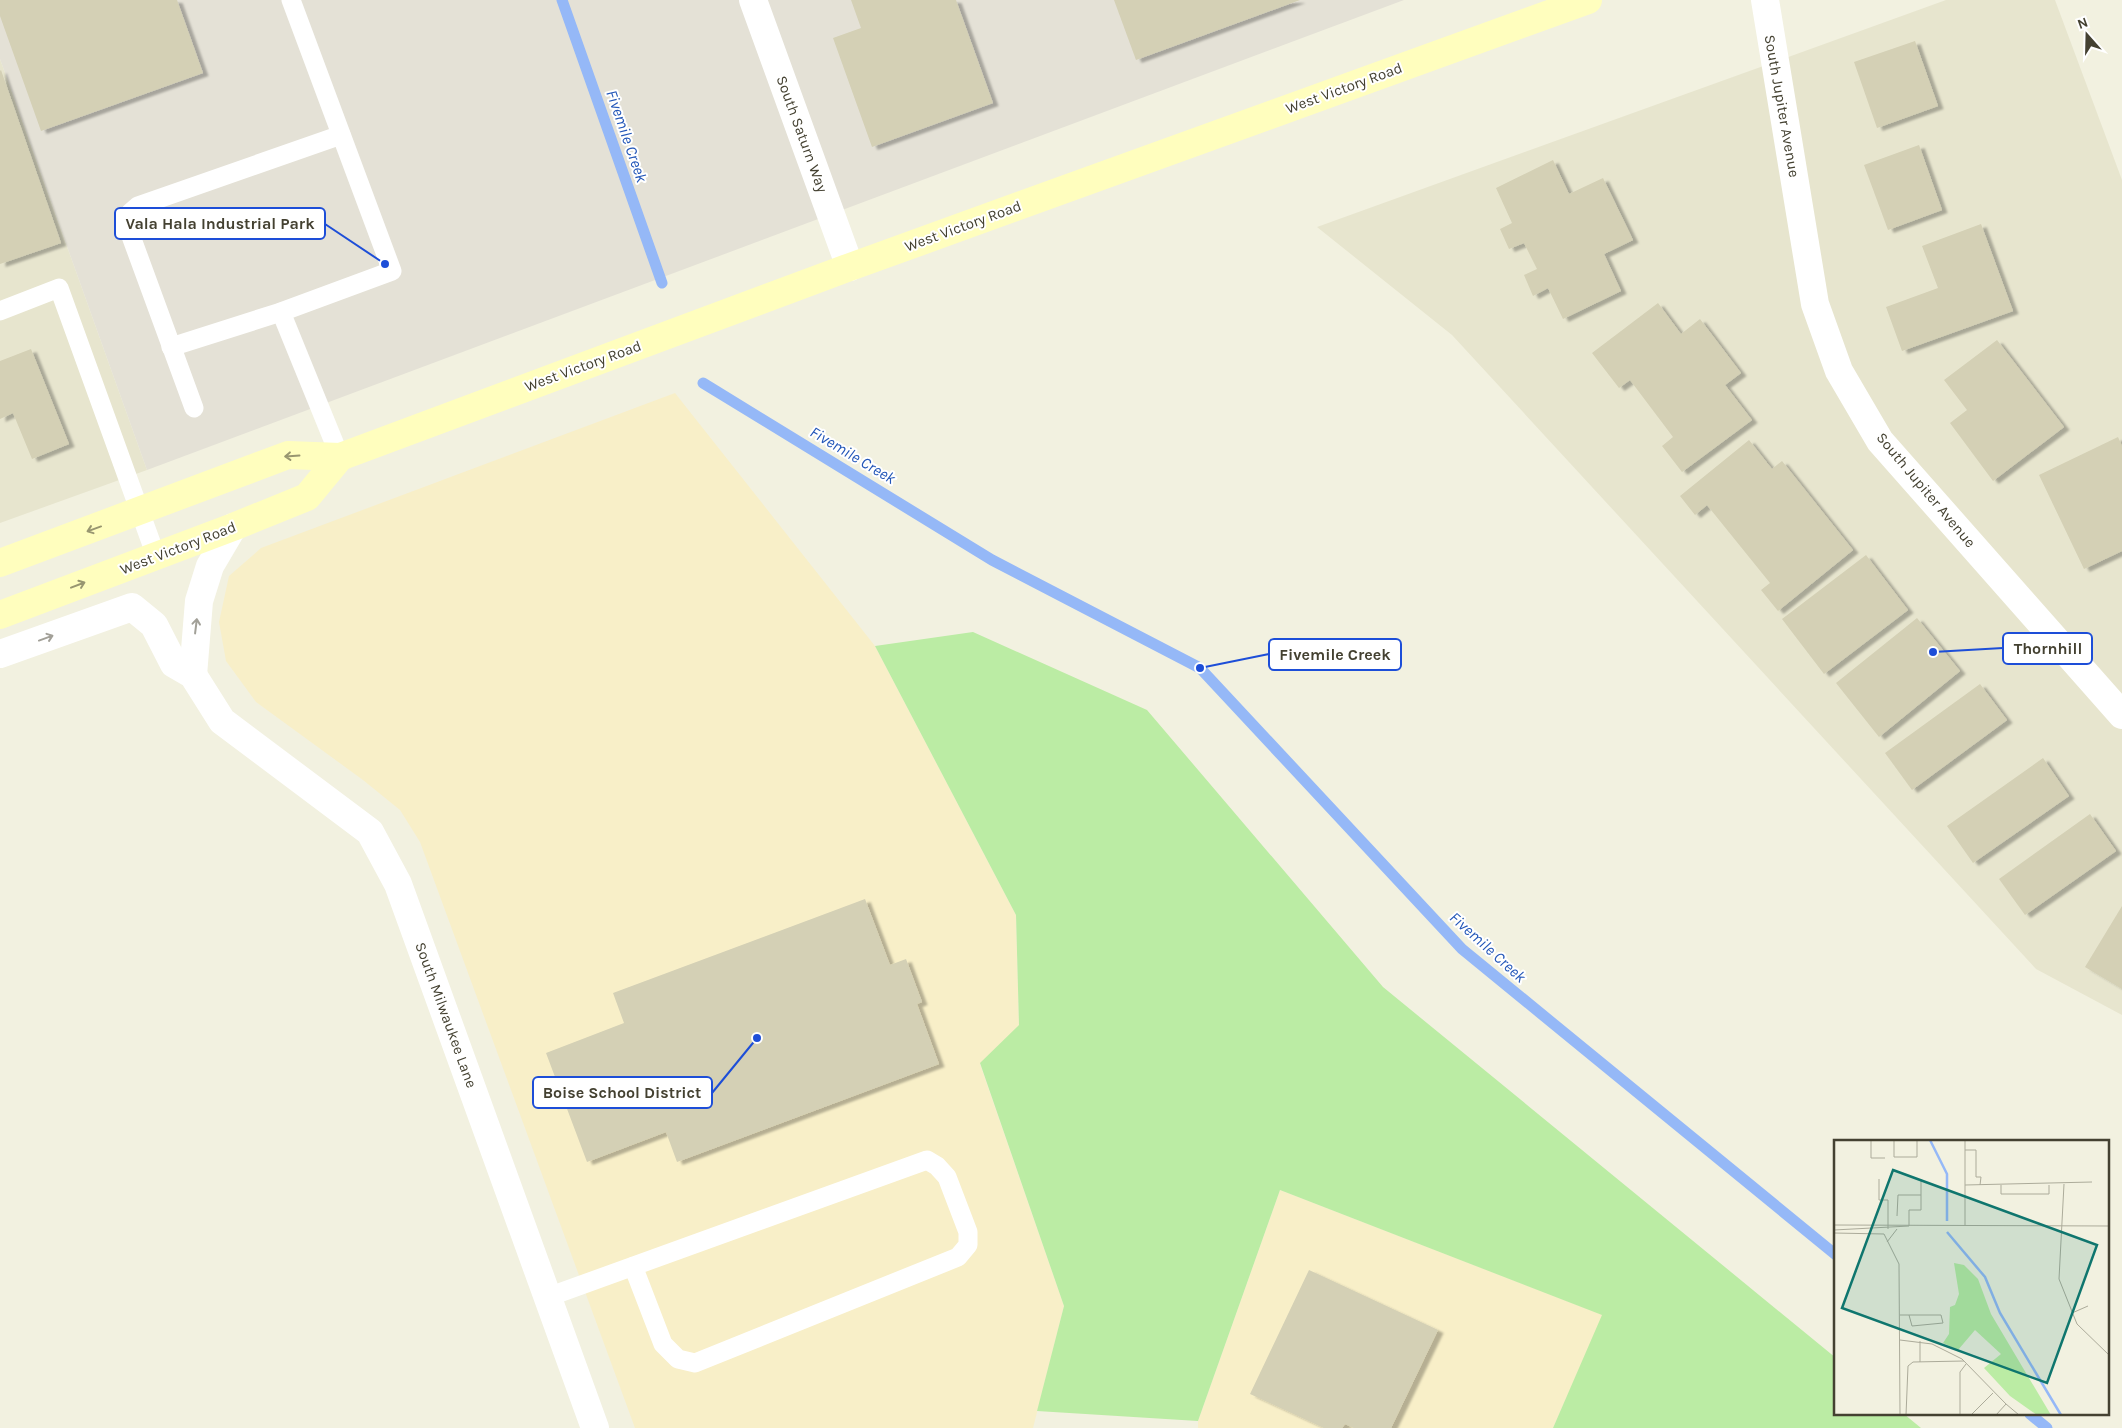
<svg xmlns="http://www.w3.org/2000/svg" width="2122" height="1428" viewBox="0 0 2122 1428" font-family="Karla,sans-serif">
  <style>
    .residential { fill: #e7e5ce }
    .commercial { fill: #f8efc8 }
    .industrial { fill: #e4e1d6 }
    .green { fill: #bbeca4 }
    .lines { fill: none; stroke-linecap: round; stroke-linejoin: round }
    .stream { stroke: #95b8f7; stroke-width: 11 }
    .building { fill: #d4d0b5; filter: url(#shadow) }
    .service { stroke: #fff; stroke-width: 19 }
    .minor { stroke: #fff; stroke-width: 28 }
    .secondary { stroke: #fffebe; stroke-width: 28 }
    .oneway { stroke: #989670 }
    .oneway2 { stroke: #a2a098 }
    .labels { text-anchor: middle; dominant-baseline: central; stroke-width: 4; stroke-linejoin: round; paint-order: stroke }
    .street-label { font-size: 15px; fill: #444131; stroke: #fff }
    .water-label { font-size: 16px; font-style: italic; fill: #2256b8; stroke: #fff }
    .inset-river { fill: none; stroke: #95b8f7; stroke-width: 2.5 }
    .inset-road { fill: none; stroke: #acab9a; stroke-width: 1 }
    .view { fill: #0f766e; fill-opacity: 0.15; stroke: #0f766e; stroke-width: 2.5 }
    .inset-edge { fill: none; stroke: #444131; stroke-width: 2.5 }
    .leader { fill: none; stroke: #1d4ed8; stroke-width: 2 }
    .callout-dot { fill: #1d4ed8; stroke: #fff; stroke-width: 2 }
    .callout { fill: #fff; stroke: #1d4ed8; stroke-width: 2 }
    .callout-label { font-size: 16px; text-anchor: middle; font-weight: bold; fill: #444131 }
  </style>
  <defs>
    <filter id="shadow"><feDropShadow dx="5.5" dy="3" stdDeviation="1" flood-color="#0004"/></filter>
  </defs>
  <rect width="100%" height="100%" fill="#f2f1e0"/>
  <!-- residential -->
  <g class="residential">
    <path d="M1946 0H2055L2122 180V1015L2036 969 1452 335 1317 227Z"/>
    <path d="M0 59 147 470 0 523Z"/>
  </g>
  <!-- commercial -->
  <g class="commercial">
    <path d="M675 393 875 646 1016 915 1019 1026 980 1064 1064 1306 1033 1428H635L420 842 400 810 363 780 256 702 226 661 219 622 229 576 261 548Z"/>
    <path d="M1280 1190 1603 1315 1553 1428H1198V1421Z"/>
  </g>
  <!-- industrial -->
  <path class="industrial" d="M0 0H1404L147 470 0 59Z"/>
  <!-- green -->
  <path class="green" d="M973 632 1147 710 1383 987 1836 1358V1414H1904L1921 1428H1553L1602 1315 1280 1190 1198 1421 1037 1411 1064 1306 980 1063 1019 1025 1016 915 875 646Z"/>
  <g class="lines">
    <!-- stream -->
    <g class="stream">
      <path d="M562 0 662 283"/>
      <path d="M703 383 992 560 1200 668 1462 949 1836 1255"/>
      <path d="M2030 1414 2047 1428"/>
    </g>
  </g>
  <!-- building -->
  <g class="building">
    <path d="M0 0H177L203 73 41 131 0 16Z"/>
    <path d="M851 0H956L993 103 872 147 833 38 861 28Z"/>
    <path d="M1114 0H1300L1136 60Z"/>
    <path d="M1915 41 1938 106 1877 128 1854 62Z"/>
    <path d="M1 70 61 243 0 264V71Z"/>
    <path d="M1919 145 1942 210 1888 230 1864 165Z"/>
    <path d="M1553 160 1569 194 1603 178 1633 240 1604 254 1621 291 1563 319 1548 288 1533 296 1524 275 1537 269 1524 243 1509 249 1500 229 1512 223 1496 188Z"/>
    <path d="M1981 224 2013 311 1902 351 1886 307 1938 288 1922 246Z"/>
    <path d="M1658 303 1681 334 1700 319 1741 373 1725 385 1752 420 1682 472 1662 446 1673 437 1630 380 1619 388 1592 353Z"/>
    <path d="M1997 340 2064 427 1993 481 1950 423 1967 410 1944 380Z"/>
    <path d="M31 349 69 444 32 459 13 413 0 419V361Z"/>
    <path d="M2118 437 2122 446V551L2084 569 2039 475Z"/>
    <path d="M1749 440 1772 469 1782 461 1853 550 1778 611 1761 590 1770 583 1707 505 1695 515 1680 496Z"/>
    <path d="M1866 555 1908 610 1824 674 1782 619Z"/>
    <path d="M1917 618 1960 671 1879 737 1836 683Z"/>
    <path d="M1980 684 2007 720 1912 790 1885 753Z"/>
    <path d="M2043 758 2069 796 1973 863 1947 826Z"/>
    <path d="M2090 814 2116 851 2025 915 1999 879Z"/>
    <path d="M865 899 890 965 906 959 922 1002 917 1004 939 1064 677 1162 666 1132 587 1162 546 1053 624 1023 613 993Z"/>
    <path d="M2122 906V989L2085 967Z"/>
    <path d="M1309 1270 1438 1330 1391 1428H1354L1345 1424 1342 1428H1324L1250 1394Z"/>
  </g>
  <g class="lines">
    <!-- service -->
    <g class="service">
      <path d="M291 0 392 271 281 312 340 457"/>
      <path d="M0 311 59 288 156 556"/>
      <path d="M171 347 281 312"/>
      <path d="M194 408 128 228 130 213 138 206 341 135"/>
      <path d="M548 1297 927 1160 937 1166 947 1177 968 1232V1245L958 1257 695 1363 678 1359 663 1344 633 1266"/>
    </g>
    <!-- minor -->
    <g class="minor">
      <path d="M753 0 850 267"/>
      <path d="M1765 0 1815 304 1839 371 1880 441 2122 715"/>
      <path d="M0 654 132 607 154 625 174 664 193 675 222 721 370 832 398 884 595 1428"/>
      <path d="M193 675 199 601 210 566 233 527"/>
    </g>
    <!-- secondary -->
    <g class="secondary">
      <path d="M0 563 288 455 340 457 850 267 1588 0"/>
      <path d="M0 615 233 527 307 497 340 457"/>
    </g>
  </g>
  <!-- one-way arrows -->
  <defs><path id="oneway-shaft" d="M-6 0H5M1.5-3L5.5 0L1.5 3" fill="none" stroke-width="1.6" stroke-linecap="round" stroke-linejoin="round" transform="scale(1.25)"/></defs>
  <g class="oneway">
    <use href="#oneway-shaft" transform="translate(292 456) rotate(176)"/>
    <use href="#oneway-shaft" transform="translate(94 529) rotate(160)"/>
    <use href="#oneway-shaft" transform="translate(78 585) rotate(-21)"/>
  </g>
  <g class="oneway2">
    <use href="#oneway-shaft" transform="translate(196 626) rotate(-83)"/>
    <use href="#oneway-shaft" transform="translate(46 638) rotate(-20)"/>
  </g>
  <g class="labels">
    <!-- street labels -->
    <g class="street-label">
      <text transform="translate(1344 88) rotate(-20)">West Victory Road</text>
      <text transform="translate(1782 106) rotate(80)">South Jupiter Avenue</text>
      <text transform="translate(802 134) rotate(70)">South Saturn Way</text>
      <text transform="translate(963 226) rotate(-20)">West Victory Road</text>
      <text transform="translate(583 366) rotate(-20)">West Victory Road</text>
      <text transform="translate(1926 490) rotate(50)">South Jupiter Avenue</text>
      <text transform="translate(178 548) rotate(-21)">West Victory Road</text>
      <text transform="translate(446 1015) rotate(70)">South Milwaukee Lane</text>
    </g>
    <!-- water labels -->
    <g class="water-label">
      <text transform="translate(627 136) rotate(71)">Fivemile Creek</text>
      <text transform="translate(853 455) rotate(31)">Fivemile Creek</text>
      <text transform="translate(1488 947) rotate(42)">Fivemile Creek</text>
    </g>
  </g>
  <!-- overview -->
  <g transform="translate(1834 1140)">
    <rect width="275" height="275" fill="#f2f1e0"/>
    <path d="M120 123 130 125 144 139 157 174 217 275H203L176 256 150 228 167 214 141 190 124 210 109 203 115 194 116 167 121 165 125 154Z" fill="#bbeca4"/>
    <path class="inset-river" d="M96 0 113 34V81M113 92 151 137 166 173 227 275"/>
    <path class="inset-road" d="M37 0V18H51M60 0V17H83V0M131 0V86M131 10H142V37H147L146 45M45 39V60H54V89M230 44 225 139 243 184 275 215M131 45 258 42M167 45V54H215V45M63 76 64 55H87M0 85 275 86M75 86V70H87V39M0 90 75 86M0 93 50 94 65 124 66 275M53 102 63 89M238 173 254 166M66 175H107L109 183 78 186 75 175M66 200 98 204 128 219 172 264M86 222V201M72 275 74 226 79 222 130 221M126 275V232L132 224M137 275 159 253M162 275 172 264 185 275"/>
    <path class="view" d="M59 30 263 105 213 243 8 168Z"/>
    <rect width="275" height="275" class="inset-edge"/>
  </g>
  <!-- callouts -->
  <path class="leader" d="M385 264L325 224M1933 652L2003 648M1200 668L1269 654M757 1038L712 1093"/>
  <g class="callout-dot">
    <circle cx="385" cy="264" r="5"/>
    <circle cx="1933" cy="652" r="5"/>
    <circle cx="1200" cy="668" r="5"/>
    <circle cx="757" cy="1038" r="5"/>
  </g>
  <g class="callout">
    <rect x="115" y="208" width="210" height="31" rx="5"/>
    <rect x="2003" y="633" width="89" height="31" rx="5"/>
    <rect x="1269" y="639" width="132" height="31" rx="5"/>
    <rect x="533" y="1077" width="179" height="31" rx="5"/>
  </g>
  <g class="callout-label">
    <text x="220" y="229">Vala Hala Industrial Park</text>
    <text x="2048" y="654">Thornhill</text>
    <text x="1335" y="660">Fivemile Creek</text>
    <text x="622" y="1098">Boise School District</text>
  </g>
  <!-- north arrow -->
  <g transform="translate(2087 35) rotate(340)" stroke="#ffffff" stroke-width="4" paint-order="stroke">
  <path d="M0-4L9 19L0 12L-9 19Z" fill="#444131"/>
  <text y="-8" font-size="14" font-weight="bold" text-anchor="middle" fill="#444131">N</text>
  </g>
</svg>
